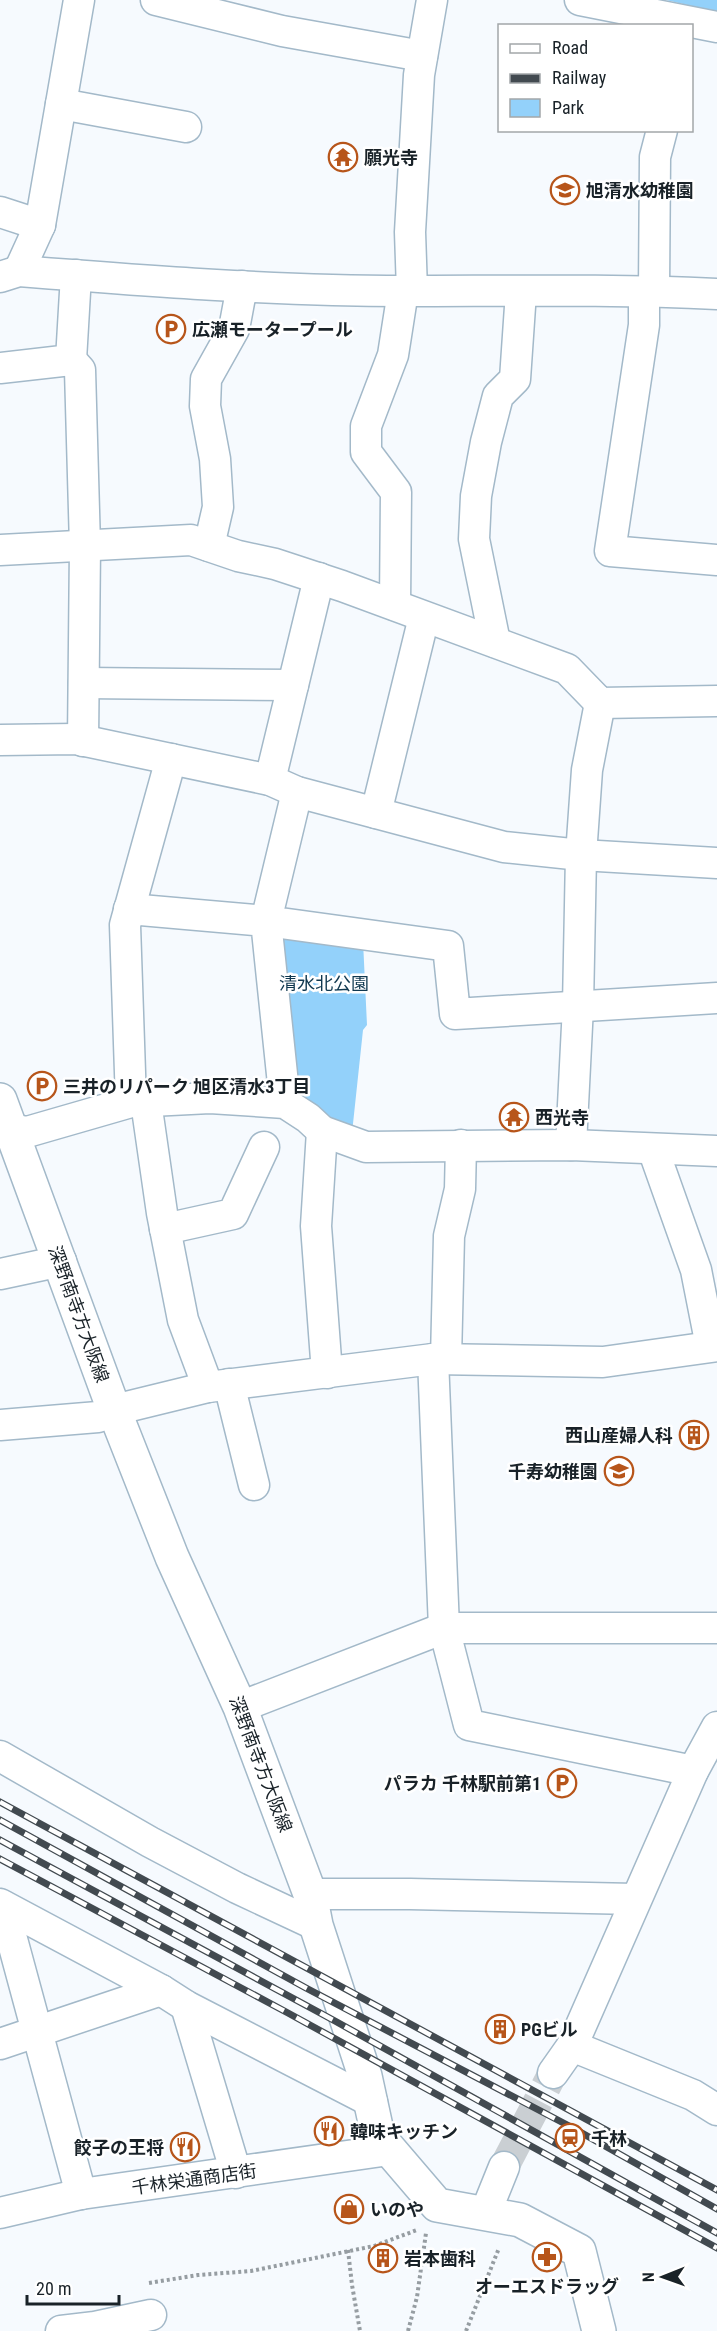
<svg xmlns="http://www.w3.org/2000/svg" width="717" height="2331" viewBox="0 0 717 2331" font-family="'Roboto Condensed','Noto Sans JP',sans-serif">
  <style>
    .green { fill: #93d1fa }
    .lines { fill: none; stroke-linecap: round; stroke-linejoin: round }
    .minor-tunnel { stroke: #cacfd3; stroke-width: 30; stroke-dasharray: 30 15; stroke-linecap: butt }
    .minor-casing { stroke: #a3b9c9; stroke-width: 33 }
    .major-casing { stroke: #a3b9c9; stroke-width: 36 }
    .path { stroke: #969da2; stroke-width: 4; stroke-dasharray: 3 3; stroke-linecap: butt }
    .minor { stroke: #fff; stroke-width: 30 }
    .major { stroke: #fff; stroke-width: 33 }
    .rail-casing { stroke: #424a50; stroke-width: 7 }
    .rail { stroke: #fff; stroke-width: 4.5; stroke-dasharray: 14; stroke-linecap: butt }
    .labels { text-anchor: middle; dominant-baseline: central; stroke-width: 5; stroke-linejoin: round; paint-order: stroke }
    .poi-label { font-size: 18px; font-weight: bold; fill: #192228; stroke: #fff; text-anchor: start }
    .park-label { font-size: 18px; fill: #10384f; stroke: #fff }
    .street-label { font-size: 18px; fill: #192228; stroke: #fff }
  </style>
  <rect width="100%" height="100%" fill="#f6fafe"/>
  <!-- green -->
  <g class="green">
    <path d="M666 0H717V12Z"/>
    <path d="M282 931 363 941 367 1025 363 1030 352 1133 291 1095Z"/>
  </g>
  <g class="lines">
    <!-- minor-tunnel -->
    <path class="minor-tunnel" d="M504 2167 553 2073"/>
    <!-- minor casing -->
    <g class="minor-casing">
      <g id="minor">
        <path d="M156 0 282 31 422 56"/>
        <path d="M580 0 717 27"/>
        <path d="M61 104 186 127"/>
        <path d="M0 212 40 225"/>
        <path d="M19 271 40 225 79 0"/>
        <path d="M0 277 19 271C147 281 276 291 404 291 508 291 613 289 717 294"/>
        <path d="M412 291 410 232 419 75 432 0"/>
        <path d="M654 291 655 157 662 130"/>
        <path d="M644 292V325L610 551 717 560"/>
        <path d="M71 360 80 370 85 546 83 741"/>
        <path d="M0 368 71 360 76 275"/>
        <path d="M209 546 218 507 215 459 205 406 206 379 234 329 242 286"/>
        <path d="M0 550 191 540 238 556 275 564 342 586 567 669 600 703 717 701"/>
        <path d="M395 605 396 492 366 452V426L393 355 403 291"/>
        <path d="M495 642 474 539 476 496 486 442 498 396 515 379 521 292"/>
        <path d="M84 683 293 685"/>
        <path d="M0 740 76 739 270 780 297 792 504 847 581 855 717 863"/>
        <path d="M270 780 319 578"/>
        <path d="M297 792 266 921 448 946 455 1014 717 998"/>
        <path d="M376 813 424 617"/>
        <path d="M129 909 266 921 285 1103"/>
        <path d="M131 1102 125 925 171 759"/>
        <path d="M146 1102 162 1213 183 1320 208 1387"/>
        <path d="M322 1131 316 1226 327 1373"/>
        <path d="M0 1132 10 1129 27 1132 131 1102 210 1098 285 1103 308 1118 322 1131 366 1147 571 1145 717 1151"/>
        <path d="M571 1145 578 1006 581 855 587 770 600 703"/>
        <path d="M653 1149 696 1270 711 1346"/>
        <path d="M165 1229 233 1214 264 1147"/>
        <path d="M0 1274 61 1261"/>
        <path d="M433 1359 444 1628 469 1725 693 1771"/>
        <path d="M446 1359 449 1236 460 1189 461 1145"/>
        <path d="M229 1384 254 1485"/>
        <path d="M0 1425 98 1417 114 1410 208 1387 433 1359 603 1362 717 1346"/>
        <path d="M240 1707 444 1628H717"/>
        <path d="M0 1756 150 1842 237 1888 316 1925"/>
        <path d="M310 1894H410L635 1899"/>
        <path d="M0 1904 161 1990 186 2006 372 2102"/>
        <path d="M3 1906 81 2194"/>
        <path d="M186 2006 236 2173"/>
        <path d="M0 2044 161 1990"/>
        <path d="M572 2046 693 2095 717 2110"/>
        <path d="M553 2073 572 2046 693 1771 717 1727"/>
        <path d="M0 2213 81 2194 389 2150"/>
        <path d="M485 2214 504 2167"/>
        <path d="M61 2331 95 2327 151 2315"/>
      </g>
    </g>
    <!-- major casing -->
    <g class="major-casing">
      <path id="major" d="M0 1100 114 1410 172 1557 240 1707 310 1894 316 1925 365 2076 378 2136 437 2205 520 2220 579 2251 599 2331"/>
    </g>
    <!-- path -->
    <g class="path">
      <path d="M348 2250 352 2285 360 2331"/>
      <path d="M149 2283 198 2275 251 2271 374 2246 417 2230"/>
      <path d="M408 2331 417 2297 426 2233"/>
      <path d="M466 2331 499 2248"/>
    </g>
    <!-- minor -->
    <use href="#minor" class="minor"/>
    <!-- major -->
    <use href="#major" class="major"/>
    <!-- rail casing -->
    <g class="rail-casing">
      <g id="rail">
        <path d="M0 1802 717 2190"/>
        <path d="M0 1820 306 1988 573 2128 717 2209"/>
        <path d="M0 1840 335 2021 717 2233"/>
        <path d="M0 1859 288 2013 717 2248"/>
      </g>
    </g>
    <!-- rail -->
    <use href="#rail" class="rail"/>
  </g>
  <!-- icons -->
  <defs>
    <g id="temple-ring" transform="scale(1.5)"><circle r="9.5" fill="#fff" stroke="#b7551a" stroke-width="1.5"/><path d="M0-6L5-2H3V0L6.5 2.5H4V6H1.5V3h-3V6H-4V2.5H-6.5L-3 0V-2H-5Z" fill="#b7551a"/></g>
    <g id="school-ring" transform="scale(1.5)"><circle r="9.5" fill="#fff" stroke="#b7551a" stroke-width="1.5"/><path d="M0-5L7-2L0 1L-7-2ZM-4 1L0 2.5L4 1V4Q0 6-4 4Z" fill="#b7551a"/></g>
    <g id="parking-ring" transform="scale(1.5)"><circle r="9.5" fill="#fff" stroke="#b7551a" stroke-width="1.5"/><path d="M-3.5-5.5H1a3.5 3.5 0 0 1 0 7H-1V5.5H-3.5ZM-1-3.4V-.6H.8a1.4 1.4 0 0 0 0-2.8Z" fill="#b7551a"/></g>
    <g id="building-ring" transform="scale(1.5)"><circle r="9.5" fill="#fff" stroke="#b7551a" stroke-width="1.5"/><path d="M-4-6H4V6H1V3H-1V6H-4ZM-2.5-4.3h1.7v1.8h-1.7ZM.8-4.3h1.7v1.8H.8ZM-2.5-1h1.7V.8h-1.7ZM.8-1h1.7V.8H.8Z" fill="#b7551a"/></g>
    <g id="restaurant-ring" transform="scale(1.5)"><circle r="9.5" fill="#fff" stroke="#b7551a" stroke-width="1.5"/><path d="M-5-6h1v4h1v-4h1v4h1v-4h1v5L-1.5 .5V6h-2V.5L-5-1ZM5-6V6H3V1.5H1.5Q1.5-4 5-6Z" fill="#b7551a"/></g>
    <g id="station-ring" transform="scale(1.5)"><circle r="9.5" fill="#fff" stroke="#b7551a" stroke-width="1.5"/><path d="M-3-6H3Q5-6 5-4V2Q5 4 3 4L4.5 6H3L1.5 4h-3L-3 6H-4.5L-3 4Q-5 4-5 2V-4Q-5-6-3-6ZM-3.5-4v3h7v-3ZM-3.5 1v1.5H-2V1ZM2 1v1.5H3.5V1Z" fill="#b7551a"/></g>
    <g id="shop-ring" transform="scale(1.5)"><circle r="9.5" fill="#fff" stroke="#b7551a" stroke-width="1.5"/><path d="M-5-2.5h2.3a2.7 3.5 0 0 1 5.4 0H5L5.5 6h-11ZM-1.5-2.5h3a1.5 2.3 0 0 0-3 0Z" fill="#b7551a"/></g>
    <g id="pharmacy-ring" transform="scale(1.5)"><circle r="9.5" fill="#fff" stroke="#b7551a" stroke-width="1.5"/><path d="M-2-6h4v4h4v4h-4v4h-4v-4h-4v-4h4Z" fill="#b7551a"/></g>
  </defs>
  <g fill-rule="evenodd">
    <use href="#temple-ring" x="343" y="157"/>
    <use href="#school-ring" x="565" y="190"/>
    <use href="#parking-ring" x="171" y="329"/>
    <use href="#parking-ring" x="42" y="1086"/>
    <use href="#temple-ring" x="514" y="1117"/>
    <use href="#building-ring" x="694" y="1435"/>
    <use href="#school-ring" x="619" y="1471"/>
    <use href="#parking-ring" x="562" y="1783"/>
    <use href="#building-ring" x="500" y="2029"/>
    <use href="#restaurant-ring" x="329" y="2131"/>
    <use href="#station-ring" x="570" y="2138"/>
    <use href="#restaurant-ring" x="185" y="2147"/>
    <use href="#shop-ring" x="349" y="2209"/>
    <use href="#pharmacy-ring" x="547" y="2257"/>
    <use href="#building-ring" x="383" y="2258"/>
  </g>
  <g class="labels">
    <!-- poi labels -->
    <g class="poi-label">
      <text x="364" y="157">願光寺</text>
      <text x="586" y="190">旭清水幼稚園</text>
      <text x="192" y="329">広瀬モータープール</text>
      <text x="63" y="1086">三井のリパーク 旭区清水3丁目</text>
      <text x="535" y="1117">西光寺</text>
      <text x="673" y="1435" text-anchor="end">西山産婦人科</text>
      <text x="598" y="1471" text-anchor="end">千寿幼稚園</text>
      <text x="541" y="1783" text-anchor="end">パラカ 千林駅前第1</text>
      <text x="521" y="2029">PGビル</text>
      <text x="350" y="2131">韓味キッチン</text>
      <text x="591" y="2138">千林</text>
      <text x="164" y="2147" text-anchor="end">餃子の王将</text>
      <text x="370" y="2209">いのや</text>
      <text x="404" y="2258">岩本歯科</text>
      <text x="547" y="2286" text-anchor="middle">オーエスドラッグ</text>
    </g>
    <!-- park labels -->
    <g class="park-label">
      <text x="324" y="983">清水北公園</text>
    </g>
    <!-- street labels -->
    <g class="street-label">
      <text transform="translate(79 1314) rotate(70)">深野南寺方大阪線</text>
      <text transform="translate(261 1764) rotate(69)">深野南寺方大阪線</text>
      <text transform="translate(194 2179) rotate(-8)">千林栄通商店街</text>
    </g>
  </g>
  <!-- legend -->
  <rect x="498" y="24" width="195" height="108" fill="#ffffff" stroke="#a3a7a9" stroke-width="1.5"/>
  <rect x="510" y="44" width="30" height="9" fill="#ffffff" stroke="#a3a7a9" stroke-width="1.5"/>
  <text x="552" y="54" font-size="18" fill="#192228">Road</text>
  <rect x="510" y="74" width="30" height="9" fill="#424a50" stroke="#a3a7a9" stroke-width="1.5"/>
  <text x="552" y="84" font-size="18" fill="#192228">Railway</text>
  <rect x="510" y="99" width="30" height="18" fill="#93d1fa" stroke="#a3a7a9" stroke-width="1.5"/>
  <text x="552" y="114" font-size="18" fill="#192228">Park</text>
  <!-- north arrow -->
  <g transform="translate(663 2277) rotate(269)" stroke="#ffffff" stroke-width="4.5" paint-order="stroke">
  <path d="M0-4.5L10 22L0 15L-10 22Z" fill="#192228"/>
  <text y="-9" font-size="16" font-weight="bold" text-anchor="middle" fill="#192228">N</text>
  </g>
  <!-- scale -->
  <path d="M27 2295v9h92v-9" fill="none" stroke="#192228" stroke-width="3"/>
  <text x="36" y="2295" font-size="18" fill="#192228" stroke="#ffffff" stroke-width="4.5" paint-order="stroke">20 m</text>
</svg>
